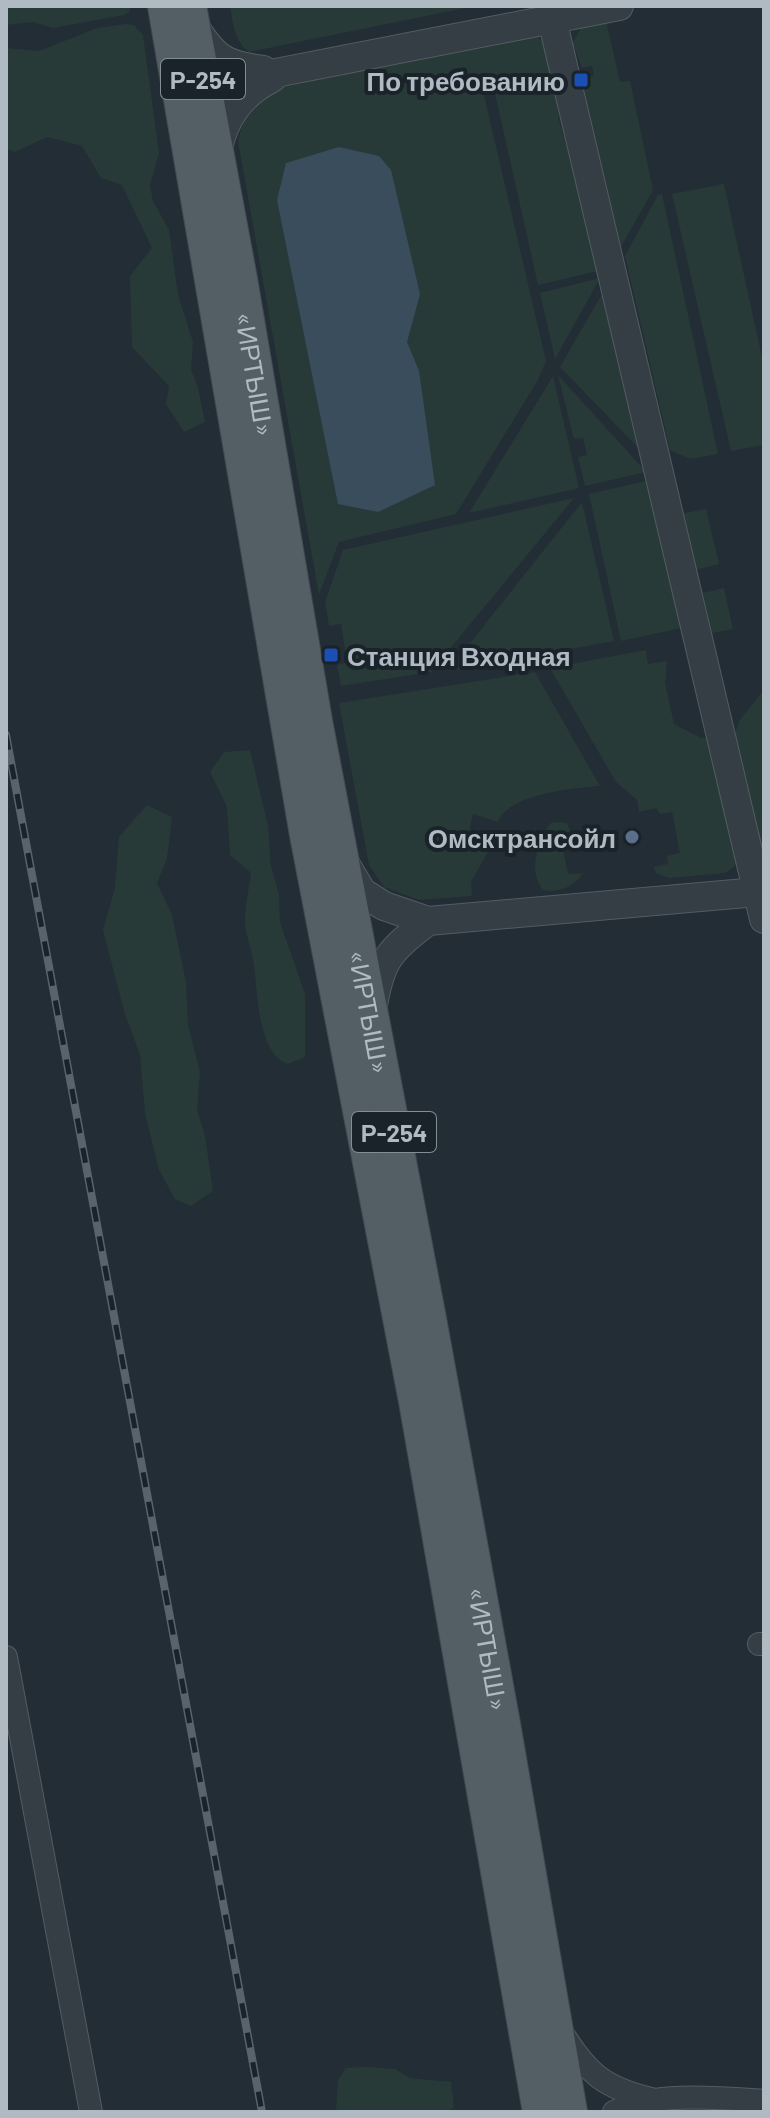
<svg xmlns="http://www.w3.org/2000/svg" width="770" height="2118" viewBox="0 0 770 2118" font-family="Barlow,sans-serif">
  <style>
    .green { fill: #273a37 }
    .water { fill: #3a4d5c }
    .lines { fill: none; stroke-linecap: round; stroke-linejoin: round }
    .minor-casing { stroke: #535c63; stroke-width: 24 }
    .tertiary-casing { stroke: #535c63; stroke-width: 30 }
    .primary-casing { stroke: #424a52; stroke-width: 36 }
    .minor { stroke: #363e45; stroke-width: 22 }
    .tertiary { stroke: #363e45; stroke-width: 28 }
    .primary { stroke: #545e65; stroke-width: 34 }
    .rail-casing { stroke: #58636c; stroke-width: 8 }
    .rail { stroke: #1b232a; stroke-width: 5; stroke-dasharray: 15; stroke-linecap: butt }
    .transit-dot { fill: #1a4fb4; stroke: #1b232a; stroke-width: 3 }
    .service-dot { fill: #5c6f8a; stroke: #1b232a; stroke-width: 3 }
    .labels { text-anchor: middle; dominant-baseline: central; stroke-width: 8; stroke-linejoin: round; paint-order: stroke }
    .shield { fill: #1b232a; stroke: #838d94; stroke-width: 2 }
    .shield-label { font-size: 24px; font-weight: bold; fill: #b0bac2 }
    .poi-label { font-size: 26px; font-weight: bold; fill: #b0bac2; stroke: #1b232a; text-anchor: end }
    .street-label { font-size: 26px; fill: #b0bac2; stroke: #1b232a }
  </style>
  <rect width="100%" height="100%" fill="#232d35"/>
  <!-- green -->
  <g class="green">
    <path d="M6 6H131L129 12 124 15 53 28 33 22 6 25Z"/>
    <path d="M230 6H475L249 52C234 42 233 22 230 6Z"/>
    <path d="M605 16 620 82 630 81 653 190 621 247 584 90 585 79 594 75 592 66 582 68 573 43 584 21Z"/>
    <path d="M126 24 134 25 143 35 159 153 150 185 153 201 169 230 178 295 193 342 191 369 198 388 205 422 184 432 166 404 169 386 132 347 130 276 152 248 122 185 101 178 82 146 47 137 15 152 6 149V48L39 51 97 28Z"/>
    <path d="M534 33 549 48 559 120 568 152 581 174 602 270 538 285 494 89 483 91 546 361 538 380 456 514 339 542 319 595 238 141C244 112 254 104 279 88Z"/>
    <path d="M724 184 764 366V445L731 451 672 194Z"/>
    <path d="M662 194 718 454 690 459 670 450 625 256 658 195Z"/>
    <path d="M600 278 555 359 540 293Z"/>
    <path d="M610 280 653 463 560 367Z"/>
    <path d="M558 375 646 472 585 486 578 457 587 455 583 438 574 439Z"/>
    <path d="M553 376 579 488 469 513Z"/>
    <path d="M654 479 686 627 621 641 589 494Z"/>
    <path d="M574 498 431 672 341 686 337 665 347 662 341 624 329 626 325 602 343 550Z"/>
    <path d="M582 502 614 641 448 671Z"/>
    <path d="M706 509 719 564 695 570 684 513Z"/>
    <path d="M724 588 733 629 712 633 703 593Z"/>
    <path d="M646 650 648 664 667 661 665 683 674 724 701 738 715 737 740 852 735 866 725 873 669 878 657 874 653 867 668 864 667 856 680 853 672 812 660 814 656 808 639 812 637 800 616 782 550 668Z"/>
    <path d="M535 672 600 786C574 788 507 794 498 822L473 814 466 844 489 850 471 882 472 896 419 900 384 887 369 865 339 703Z"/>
    <path d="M764 690V860L735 734 739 721Z"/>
    <path d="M250 750 268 826 271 866 279 895 280 922 305 994V1057L288 1064C256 1053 258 987 253 959 250 945 244 930 245 916 246 902 249 887 251 873L230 855 227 807 210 772 224 752Z"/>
    <path d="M147 805 172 817 167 858 157 883 172 915 186 982 188 1025 200 1072 197 1110 205 1136 213 1191 191 1206 175 1199 159 1170 145 1113 140 1055 124 1011 103 930 115 888 119 837Z"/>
    <path d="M558 822 567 823 571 833 560 835 568 874 583 873C574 887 559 893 543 890 528 872 537 840 551 823Z"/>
    <path d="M366 2067 395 2069 410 2078 451 2082 454 2107 447 2112H336L338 2080 346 2068Z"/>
  </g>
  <!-- water -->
  <path class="water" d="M339 147 379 156 391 170 420 294 407 342 419 371 435 485 378 512 338 504 277 200 286 163Z"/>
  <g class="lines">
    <!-- minor casing -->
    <g class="minor-casing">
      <g id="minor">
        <path d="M759 1644H764"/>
        <path d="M6 1657 91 2112"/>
        <path d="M563 2034C588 2074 605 2088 651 2099"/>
        <path d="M614 2112C652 2091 722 2098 764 2101"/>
      </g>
    </g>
    <!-- tertiary casing -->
    <g class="tertiary-casing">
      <g id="tertiary">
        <path d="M552 19 764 919"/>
        <path d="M192 23C214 57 222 65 263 70"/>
        <path d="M184 91 619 6"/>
        <path d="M217 152C224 118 240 94 272 78"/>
        <path d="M344 862 362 892 384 906 428 921 757 892"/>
        <path d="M372 1011C380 960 388 952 428 921"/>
      </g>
    </g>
    <!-- primary casing -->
    <g class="primary-casing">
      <g id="primary">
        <path d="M165 6 307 835 416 1401 540 2112"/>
        <path id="s1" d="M189 6 240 279 315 721 429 1319 503 1724 570 2112"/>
      </g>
    </g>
    <!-- minor -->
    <use href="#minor" class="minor"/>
    <!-- tertiary -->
    <use href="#tertiary" class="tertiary"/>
    <!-- primary -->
    <use href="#primary" class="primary"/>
    <!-- rail casing -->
    <g class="rail-casing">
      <path id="rail" d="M6 735 262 2112"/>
    </g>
    <!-- rail -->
    <use href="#rail" class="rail"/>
  </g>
  <!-- markers -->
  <g class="transit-dot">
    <rect x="573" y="72" width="16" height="16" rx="4"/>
    <rect x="323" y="647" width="16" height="16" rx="4"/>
  </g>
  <circle class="service-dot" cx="632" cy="837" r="8"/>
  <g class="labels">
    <!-- shield labels -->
    <g class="shield">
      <rect x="161" y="59" width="84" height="40" rx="6"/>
      <rect x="352" y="1112" width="84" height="40" rx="6"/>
    </g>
    <g class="shield-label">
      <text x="203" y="79">Р-254</text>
      <text x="394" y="1132">Р-254</text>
    </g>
    <!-- poi labels -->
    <g class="poi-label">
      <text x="565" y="80">По требованию</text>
      <text x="347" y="655" text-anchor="start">Станция Входная</text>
      <text x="616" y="837">Омсктрансойл</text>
    </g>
    <!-- street labels -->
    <g class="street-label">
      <text stroke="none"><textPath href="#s1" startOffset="374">«ИРТЫШ»</textPath></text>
      <text stroke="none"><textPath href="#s1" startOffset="1022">«ИРТЫШ»</textPath></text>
      <text stroke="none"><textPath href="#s1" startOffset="1670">«ИРТЫШ»</textPath></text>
    </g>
  </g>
  <!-- border -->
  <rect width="770" height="2118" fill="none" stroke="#b0bac2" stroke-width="16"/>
</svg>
